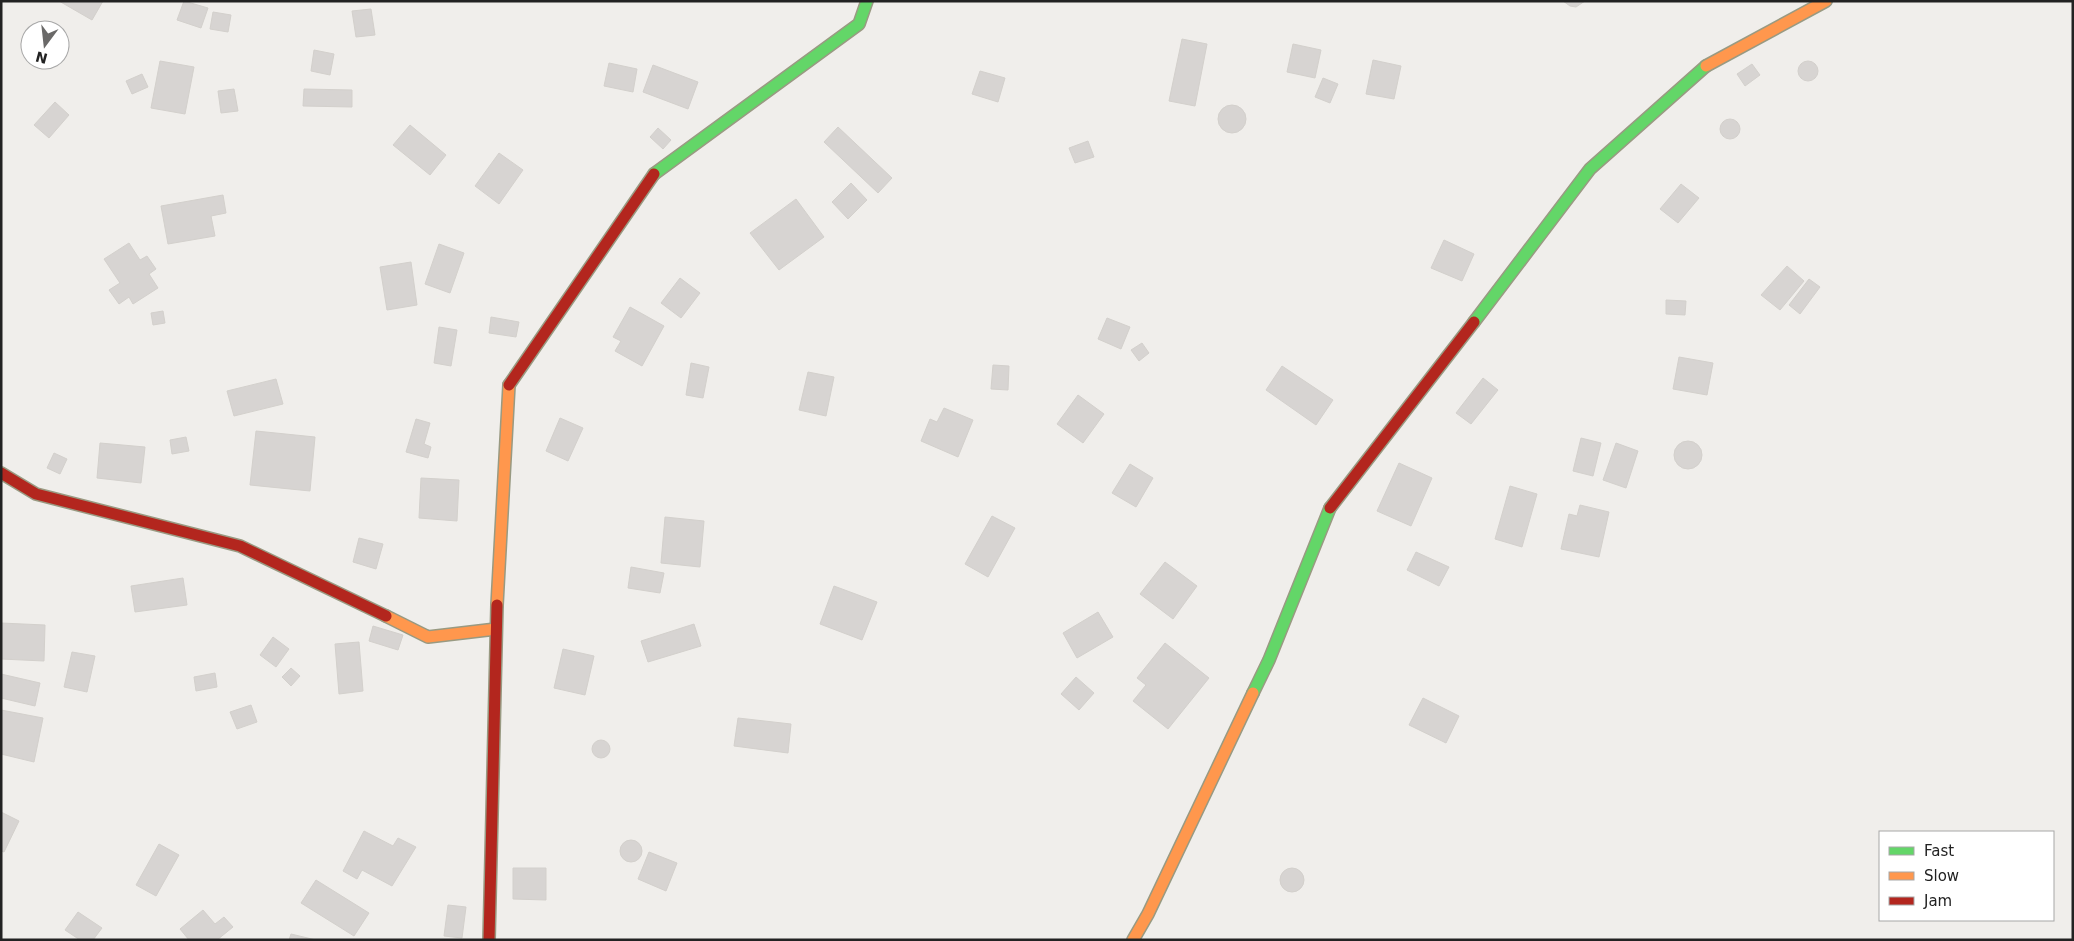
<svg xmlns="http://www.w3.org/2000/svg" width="2074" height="941" viewBox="0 0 2074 941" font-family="'DejaVu Sans',sans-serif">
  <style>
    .building { fill: #d7d4d2; stroke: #d3d0cc }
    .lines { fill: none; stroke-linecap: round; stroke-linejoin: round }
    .fast-casing { stroke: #999a82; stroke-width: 14 }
    .slow-casing { stroke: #999a82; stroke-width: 14 }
    .jam-casing { stroke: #999a82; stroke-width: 14 }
    .fast { stroke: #63d668; stroke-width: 11 }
    .slow { stroke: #ff974d; stroke-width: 11 }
    .jam { stroke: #b3261e; stroke-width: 11 }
  </style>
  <rect width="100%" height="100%" fill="#f0eeeb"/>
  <!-- building -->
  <g class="building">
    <path d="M59 1H103L92 20Z"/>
    <path d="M184 1 208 8 201 28 177 20Z"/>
    <path d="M1563 1H1585L1576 7 1570 6Z"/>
    <path d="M371 9 375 35 356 37 352 11Z"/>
    <path d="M213 12 231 15 228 32 210 29Z"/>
    <path d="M1182 39 1207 44 1195 106 1169 101Z"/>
    <path d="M1293 44 1321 50 1315 78 1287 72Z"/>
    <path d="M314 50 334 54 330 75 311 71Z"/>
    <path d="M1373 60 1401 66 1394 99 1366 94Z"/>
    <path d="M160 61 194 67 185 114 151 108Z"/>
    <circle cx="1808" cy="71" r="10"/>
    <path d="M609 63 637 69 633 92 604 86Z"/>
    <path d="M1752 64 1760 75 1745 86 1737 74Z"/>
    <path d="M653 65 698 82 688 109 643 92Z"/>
    <path d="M980 71 1005 78 998 102 972 94Z"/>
    <path d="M142 74 148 87 132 94 126 81Z"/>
    <path d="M1323 78 1338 84 1330 103 1315 97Z"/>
    <path d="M234 89 238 111 221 113 218 91Z"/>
    <path d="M304 89 352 90V107L303 106Z"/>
    <path d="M55 102 69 115 49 138 34 125Z"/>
    <circle cx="1232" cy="119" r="14"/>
    <circle cx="1730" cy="129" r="10"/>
    <path d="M410 125 446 155 430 175 393 145Z"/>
    <path d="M838 127 892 178 878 193 824 142Z"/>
    <path d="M658 128 671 140 663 149 650 137Z"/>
    <path d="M1088 141 1094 157 1075 163 1069 148Z"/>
    <path d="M499 153 523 170 499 204 475 186Z"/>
    <path d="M851 183 867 200 848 219 832 202Z"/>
    <path d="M1681 184 1699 198 1678 223 1660 209Z"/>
    <path d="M223 195 226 213 211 216 215 236 168 244 161 206Z"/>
    <path d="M796 199 824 237 779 270 750 233Z"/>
    <path d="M1444 240 1474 254 1462 281 1431 268Z"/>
    <path d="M129 243 140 260 147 256 156 269 149 274 158 288 133 304 129 297 119 304 109 290 120 283 104 259Z"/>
    <path d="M439 244 464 253 450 293 425 284Z"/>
    <path d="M411 262 417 305 387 310 380 267Z"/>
    <path d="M1787 266 1804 281 1780 310 1761 295Z"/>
    <path d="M680 278 700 293 681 318 661 303Z"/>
    <path d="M1809 279 1820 287 1800 314 1789 305Z"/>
    <path d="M1666 300 1686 301 1685 315 1666 314Z"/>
    <path d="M630 307 664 326 642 366 615 351 621 341 613 337Z"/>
    <path d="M163 311 165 323 153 325 151 313Z"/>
    <path d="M491 317 519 322 516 337 489 333Z"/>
    <path d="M1107 318 1130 327 1121 349 1098 339Z"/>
    <path d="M439 327 457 330 451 366 434 363Z"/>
    <path d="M1142 343 1149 353 1139 361 1131 350Z"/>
    <path d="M1679 357 1713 363 1707 395 1673 389Z"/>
    <path d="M691 363 709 367 703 398 686 395Z"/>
    <path d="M993 365 1009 366 1008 390 991 389Z"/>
    <path d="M1282 366 1333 400 1316 425 1266 390Z"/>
    <path d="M808 372 834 377 826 416 799 410Z"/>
    <path d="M1483 378 1498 390 1471 424 1456 413Z"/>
    <path d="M276 379 283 404 234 416 227 391Z"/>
    <path d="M1078 395 1104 414 1083 443 1057 424Z"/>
    <path d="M944 408 973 420 958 457 921 441 930 419 937 422Z"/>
    <path d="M560 418 583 428 568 461 546 451Z"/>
    <path d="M416 419 430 423 424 444 431 447 428 458 406 452Z"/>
    <path d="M256 431 315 437 310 491 250 485Z"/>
    <path d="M186 437 189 451 172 454 170 440Z"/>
    <path d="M1581 438 1601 443 1593 476 1573 471Z"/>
    <circle cx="1688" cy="455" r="14"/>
    <path d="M100 443 145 447 141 483 97 478Z"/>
    <path d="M1616 443 1638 451 1626 488 1603 480Z"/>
    <path d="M54 453 67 459 60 474 47 468Z"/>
    <path d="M1399 463 1432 478 1411 526 1377 511Z"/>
    <path d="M1130 464 1153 478 1136 507 1112 493Z"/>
    <path d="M421 478 459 480 457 521 419 518Z"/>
    <path d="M1510 486 1537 494 1522 547 1495 539Z"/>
    <path d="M1580 505 1609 512 1599 557 1561 549 1569 514 1577 516Z"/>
    <path d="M992 516 1015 528 988 577 965 564Z"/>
    <path d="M665 517 704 521 700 567 661 563Z"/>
    <path d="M359 538 383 544 376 569 353 562Z"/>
    <path d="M1416 552 1449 567 1439 586 1407 570Z"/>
    <path d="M1165 562 1197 586 1173 619 1140 594Z"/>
    <path d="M631 567 664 573 660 593 628 588Z"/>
    <path d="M183 578 187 605 135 612 131 586Z"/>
    <path d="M834 586 877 602 862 640 820 624Z"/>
    <path d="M1098 612 1113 637 1077 658 1063 633Z"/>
    <path d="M1 623 45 625 44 661 1 659Z"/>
    <path d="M694 624 701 646 648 662 641 641Z"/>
    <path d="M373 626 403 635 398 650 369 641Z"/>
    <path d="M273 637 289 649 276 667 260 655Z"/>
    <path d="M359 642 363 691 339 694 335 644Z"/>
    <path d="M1165 643 1209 678 1168 729 1133 701 1146 685 1137 678Z"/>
    <path d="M563 649 594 656 585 695 554 688Z"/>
    <path d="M72 652 95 656 87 692 64 687Z"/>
    <path d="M291 668 300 676 291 686 282 677Z"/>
    <path d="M215 673 217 687 196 691 194 677Z"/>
    <path d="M1 674 40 683 35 706 1 698Z"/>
    <path d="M1076 677 1094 693 1079 710 1061 694Z"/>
    <path d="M1423 698 1459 716 1446 743 1409 725Z"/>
    <path d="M251 705 257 722 237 729 230 712Z"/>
    <path d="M1 710 43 718 34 762 1 754Z"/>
    <path d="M738 718 791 724 788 753 734 746Z"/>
    <circle cx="601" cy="749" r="9"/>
    <path d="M1 812 19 821 4 852 1 851Z"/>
    <path d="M364 831 393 846 398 838 416 847 392 886 362 870 357 879 343 871Z"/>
    <circle cx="631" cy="851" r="11"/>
    <path d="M159 844 179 855 156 896 136 885Z"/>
    <path d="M649 852 677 863 666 891 638 879Z"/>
    <path d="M513 868H546V900L513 899Z"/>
    <circle cx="1292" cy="880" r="12"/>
    <path d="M316 880 369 913 354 936 301 903Z"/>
    <path d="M448 905 466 907 462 938 444 936Z"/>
    <path d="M203 910 215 924 224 917 233 927 217 940H189L180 929Z"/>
    <path d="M78 912 102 928 93 940H80L65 930Z"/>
    <path d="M291 934 316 940H289Z"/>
  </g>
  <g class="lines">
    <!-- fast casing -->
    <g class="fast-casing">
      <g id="fast">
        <path d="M654 174 859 24 867 1"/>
        <path d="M1474 322 1590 169 1706 66"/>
        <path d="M1253 693 1269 660 1330 508"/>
      </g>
    </g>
    <!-- slow casing -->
    <g class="slow-casing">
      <g id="slow">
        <path d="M1706 66 1826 1"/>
        <path d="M497 605 509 385"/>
        <path d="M386 616 428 637 496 629"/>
        <path d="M1133 940 1148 914 1253 693"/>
      </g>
    </g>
    <!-- jam casing -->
    <g class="jam-casing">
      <g id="jam">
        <path d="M509 385 654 174"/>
        <path d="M1 473 36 494 240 546 386 616"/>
        <path d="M1330 508 1474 322"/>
        <path d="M489 940 497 605"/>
      </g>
    </g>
    <!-- fast -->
    <use href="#fast" class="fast"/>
    <!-- slow -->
    <use href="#slow" class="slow"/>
    <!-- jam -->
    <use href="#jam" class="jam"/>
  </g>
  <!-- border -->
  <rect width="2074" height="941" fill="none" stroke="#222222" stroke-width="5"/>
  <!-- legend -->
  <rect x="1879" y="831" width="175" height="90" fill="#ffffff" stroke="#a7a7a7"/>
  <rect x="1889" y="847" width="25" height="8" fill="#63d668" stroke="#a7a7a7"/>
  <text x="1924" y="856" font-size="15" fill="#222222">Fast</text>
  <rect x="1889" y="872" width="25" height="8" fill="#ff974d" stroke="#a7a7a7"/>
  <text x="1924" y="881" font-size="15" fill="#222222">Slow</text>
  <rect x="1889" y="897" width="25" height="8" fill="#b3261e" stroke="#a7a7a7"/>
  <text x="1924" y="906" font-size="15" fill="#222222">Jam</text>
  <!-- north arrow -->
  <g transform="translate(45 45) rotate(195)"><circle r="24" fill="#ffffff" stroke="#a7a7a7"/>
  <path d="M0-4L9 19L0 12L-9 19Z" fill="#6a6968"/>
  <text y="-8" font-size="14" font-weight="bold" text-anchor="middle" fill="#222222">N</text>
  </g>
</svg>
